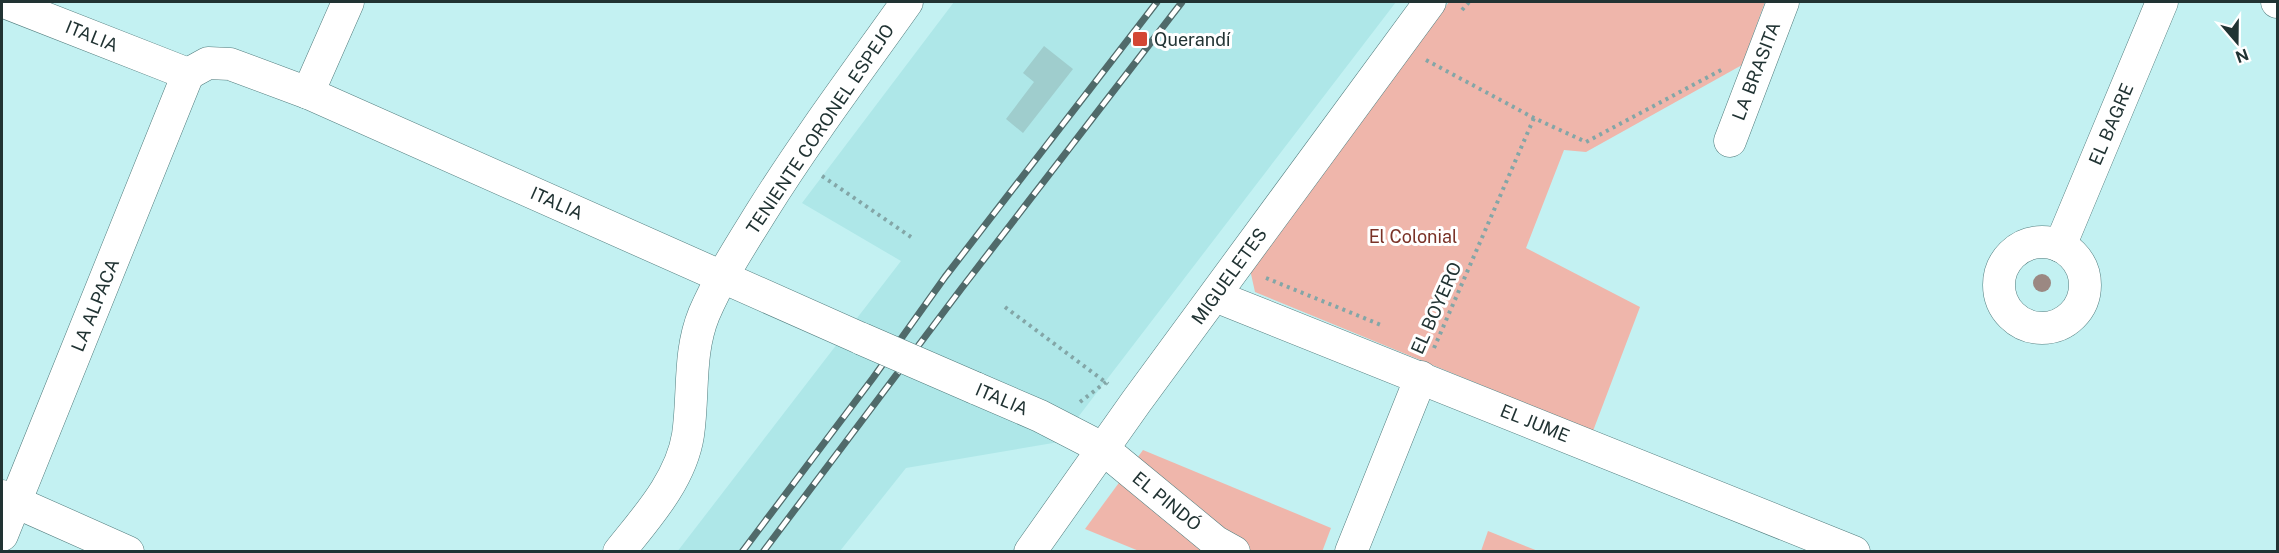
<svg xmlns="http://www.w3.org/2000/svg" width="2279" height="553" viewBox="0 0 2279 553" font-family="'Public Sans',sans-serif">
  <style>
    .built { fill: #aee7e8 }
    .green { fill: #efb6ab }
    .building { fill: #9fcdcd }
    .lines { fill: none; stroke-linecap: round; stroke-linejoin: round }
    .minor-casing { stroke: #517c7d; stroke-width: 33 }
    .path { stroke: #83a6a7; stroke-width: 4; stroke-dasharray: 3 4.5; stroke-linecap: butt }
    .minor { stroke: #fff; stroke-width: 32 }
    .rail-casing { stroke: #506a6a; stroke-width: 7 }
    .rail { stroke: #fff; stroke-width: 4.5; stroke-dasharray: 14; stroke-linecap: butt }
    .minor-bridge-casing { stroke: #517c7d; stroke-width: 33; stroke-linecap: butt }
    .minor-bridge { stroke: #fff; stroke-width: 32 }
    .tree { fill: #9b8882 }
    .poi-dot { fill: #d34633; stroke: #fff; stroke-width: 2 }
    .labels { text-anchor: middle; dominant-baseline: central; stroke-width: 6; stroke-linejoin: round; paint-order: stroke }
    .street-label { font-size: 18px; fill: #213333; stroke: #fff }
    .poi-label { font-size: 18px; fill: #213333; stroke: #fff; text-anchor: start }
    .park-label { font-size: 18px; fill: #7a3227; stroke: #fff }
  </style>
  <rect width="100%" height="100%" fill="#c3f1f2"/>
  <!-- built -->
  <path class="built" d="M954 2H1396L1059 442 906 468 840 551 677 552 901 261 802 203Z"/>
  <!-- green -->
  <g class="green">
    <path d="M1449 2H1765L1742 65 1586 152 1564 150 1526 248 1640 307 1593 431 1255 292 1249 265Z"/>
    <path d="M1143 450 1331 528 1322 552 1139 551 1085 529Z"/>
    <path d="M1488 531 1538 551H1481Z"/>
  </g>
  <!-- building -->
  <path class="building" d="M1044 46 1073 69 1023 133 1006 119 1034 82 1023 73Z"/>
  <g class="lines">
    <!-- minor casing -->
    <g class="minor-casing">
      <g id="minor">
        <path d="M4 2 188 74"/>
        <path d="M2277 2H2278"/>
        <path d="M188 74 208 63 230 64 308 93 862 339"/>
        <path d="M308 93 348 2"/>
        <path d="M1730 141 1783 2"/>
        <circle cx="2042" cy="285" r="43"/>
        <path d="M2060 246 2162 2"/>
        <path d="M1215 296 1854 552"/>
        <path d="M975 388 1040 416 1102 448 1216 542 1234 552"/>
        <path d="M2 496 128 552"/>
        <path d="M2 535 188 74"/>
        <path d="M619 552C646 518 681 480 688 435 694 394 688 353 704 314 720 277 741 245 762 211 807 139 858 71 907 2"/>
        <path d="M1030 552 1136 402 1430 2"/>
        <path d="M1351 552 1421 377"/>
      </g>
    </g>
    <!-- path -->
    <g class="path">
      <path d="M1462 10 1469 2"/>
      <path d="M1426 60 1534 118 1586 142 1723 69"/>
      <path d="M822 176 911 237"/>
      <path d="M1266 278 1381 325"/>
      <path d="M1005 307 1108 384"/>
      <path d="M1434 348 1534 118"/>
      <path d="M1080 402 1106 382"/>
    </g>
    <!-- minor -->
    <use href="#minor" class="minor"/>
    <!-- rail casing -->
    <g class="rail-casing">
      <g id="rail">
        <path d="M742 552 873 378 945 277 1157 2"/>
        <path d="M763 552 961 289 1182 2"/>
      </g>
    </g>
    <!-- rail -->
    <use href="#rail" class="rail"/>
    <!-- minor-bridge casing -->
    <g class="minor-bridge-casing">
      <path id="minor-bridge" d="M862 339 975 388"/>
    </g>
    <!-- minor-bridge -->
    <use href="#minor-bridge" class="minor-bridge"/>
  </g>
  <!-- trees -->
  <circle class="tree" cx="2042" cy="283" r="9"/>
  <!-- markers -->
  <rect class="poi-dot" x="1132" y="31" width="16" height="16" rx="3"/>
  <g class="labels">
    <!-- street labels -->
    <g class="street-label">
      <text transform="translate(92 36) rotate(22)">ITALIA</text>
      <text transform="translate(1756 71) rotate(-69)">LA BRASITA</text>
      <text transform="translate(2111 124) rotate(-67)">EL BAGRE</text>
      <text transform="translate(820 129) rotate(-56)">TENIENTE CORONEL ESPEJO</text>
      <text transform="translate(557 203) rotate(24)">ITALIA</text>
      <text transform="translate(1229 276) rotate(-54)">MIGUELETES</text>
      <text transform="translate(95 305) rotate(-68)">LA ALPACA</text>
      <text transform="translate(1436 308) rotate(-66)">EL BOYERO</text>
      <text transform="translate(1002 399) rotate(23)">ITALIA</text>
      <text transform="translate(1535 423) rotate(22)">EL JUME</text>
      <text transform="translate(1167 501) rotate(39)">EL PINDÓ</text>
    </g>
    <!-- poi labels -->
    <g class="poi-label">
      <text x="1154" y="39">Querandí</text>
    </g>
    <!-- park labels -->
    <g class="park-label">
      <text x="1413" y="236">El Colonial</text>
    </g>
  </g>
  <!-- border -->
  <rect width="2279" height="553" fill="none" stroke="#213333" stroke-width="6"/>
  <!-- north arrow -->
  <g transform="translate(2237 42) rotate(160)" stroke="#ffffff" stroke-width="4.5" paint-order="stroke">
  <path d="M0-4.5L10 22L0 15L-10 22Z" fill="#213333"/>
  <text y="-9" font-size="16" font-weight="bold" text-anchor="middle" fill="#213333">N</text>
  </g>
</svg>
